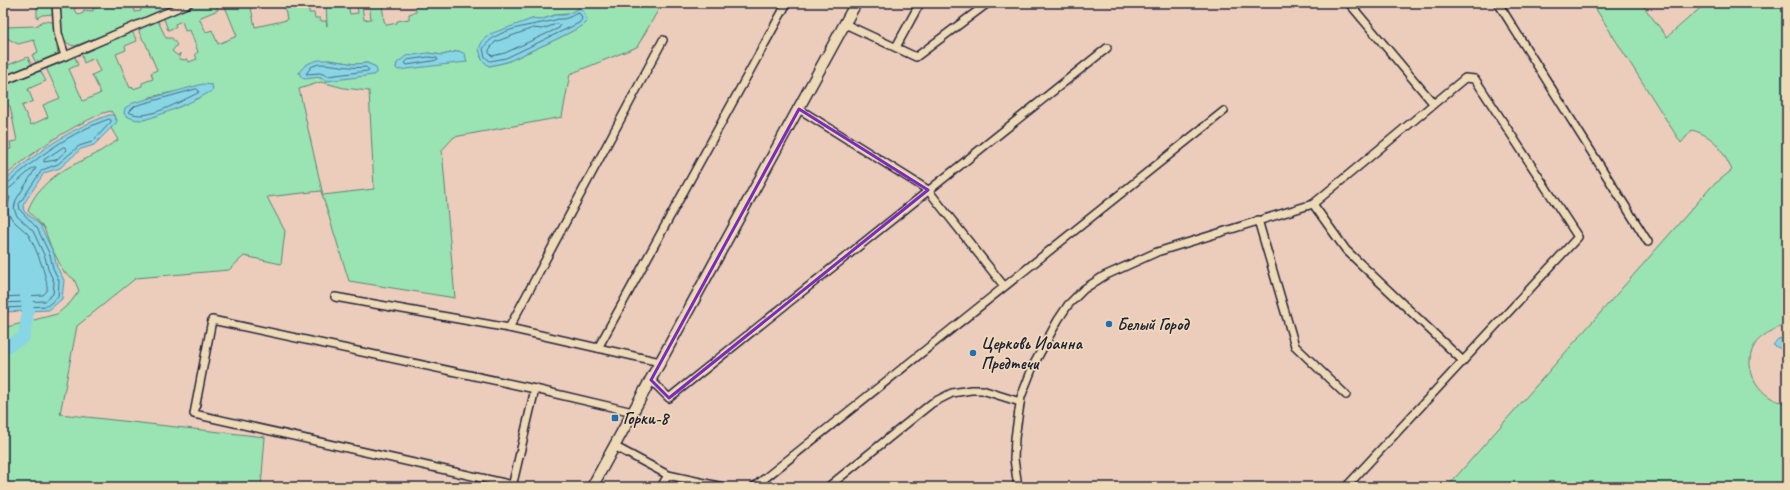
<svg xmlns="http://www.w3.org/2000/svg" width="1790" height="490" viewBox="0 0 1790 490" font-family="Caveat,sans-serif">
  <style>
    .green { fill: #9ae3b2; stroke: #5e8276; fill-rule: evenodd }
    .water { fill: #87d5e5; stroke: #5f8da1 }
    .lines { fill: none; stroke-linecap: round; stroke-linejoin: round }
    .shore { stroke: #4a6a7f; stroke-width: 1 }
    .river { stroke: #87d5e5; stroke-width: 12 }
    .street-casing { stroke: #22223b; stroke-width: 10 }
    .secondary-casing { stroke: #22223b; stroke-width: 13 }
    .street { stroke: #efdab8; stroke-width: 7 }
    .secondary { stroke: #efdab8; stroke-width: 10 }
    .marked { fill: none; stroke: #7b2cbf; stroke-width: 3; stroke-linejoin: round }
    .poi-dot { fill: #1f6fb2; stroke: #efdab8; stroke-width: 1.5 }
    .labels { text-anchor: middle; dominant-baseline: central; stroke-width: 3.5; stroke-linejoin: round; paint-order: stroke }
    .poi-label { font-size: 17px; font-weight: bold; fill: #22223b; stroke: #efdab8; text-anchor: start }
  </style>
  <rect width="100%" height="100%" fill="#eccdbc"/>
  <filter id="ink" filterUnits="userSpaceOnUse"><feTurbulence type="fractalNoise" baseFrequency=".025" numOctaves="2"/><feDisplacementMap in="SourceGraphic" scale="8" xChannelSelector="R" yChannelSelector="G"/><feConvolveMatrix kernelMatrix="1 2 1 2 8 2 1 2 1" color-interpolation-filters="sRGB"/></filter>
  <g filter="url(#ink)">
    <!-- green -->
    <g class="green">
      <path d="M37 3H54L53 14 42 15 37 18Z"/>
      <path d="M60 3H80L76 6 74 10 79 15 83 13 84 10 93 11V8H97L98 3H120L121 5 133 3 135 12 141 11 140 3H178L124 27 75 46C57 44 60 16 60 3Z"/>
      <path d="M196 3H215L218 10 199 18 206 32 212 30 218 44 237 36 226 9 221 3H250L255 27 287 20 284 3H304L305 7H309V13H314L315 18H320V21H326L327 26 326 3H348L350 14 358 13 357 6 362 5 364 20 371 19 369 3H382L384 21 387 25 397 23V21L409 19V14L416 12 415 3H476L479 7 484 4 483 3H601L602 6H608L613 3H669L660 7 637 47 570 74 562 117 454 137 442 150 455 298 349 281 321 191 267 197 285 231 281 264 244 256 229 270 136 278 77 326 60 414 265 437 261 487H3V328L57 314 70 303 79 291 74 279 64 272 51 247 44 228 28 211C34 190 56 173 75 164 81 161 88 158 94 155 102 150 110 145 118 140L111 128 117 120 111 111 103 113C63 131 36 149 3 178V150L11 149 10 142 17 141 10 106 3 101V84L37 71 40 70 46 81 28 89 33 101 22 106 31 125 48 117 43 105 60 98 47 70 48 66 72 56 75 57 78 65 69 69 83 101 101 93 92 75 100 71 94 58 84 63 81 53 130 32 133 33 137 41 125 46 126 50 116 54 130 88 132 87 133 89 142 86V83L153 79 151 73 157 70 145 42 143 40 139 32 140 28 158 21 166 38H172L177 45 172 51 178 56 180 53 179 59 186 60 187 58 189 62 197 59 195 54 198 52 190 30 185 31 182 21 175 24 176 27 168 30 164 19 166 16ZM567 14 587 21 582 26 559 38 507 62 489 66 480 56 525 22 532 19 540 20 555 15ZM459 51 396 68 397 63 428 53 442 55ZM329 60 355 64 367 63 376 67 327 81 301 70 308 64ZM321 82 344 88 369 91 374 189 323 195 299 89ZM173 92 158 115 143 120 135 119 150 97Z"/>
      <path d="M1592 3H1641L1667 37 1706 3H1787V323C1776 330 1760 334 1754 346 1741 370 1761 401 1787 403V487H1447L1711 187 1732 170C1721 149 1716 137 1692 130L1681 143Z"/>
      <path d="M3 19H4L5 27 36 26 43 21 53 22 58 54 36 63 32 55 38 52 34 40 18 44 3 36Z"/>
      <path d="M28 57 31 64 30 67 3 78V67Z"/>
    </g>
    <!-- water -->
    <g class="water">
      <path d="M579 8 584 12 587 21 582 26 559 38 507 62 489 66 482 60 479 49 483 40 490 34 532 19 540 20 555 15H566Z"/>
      <path d="M459 51 465 54 467 62 398 70 396 68 397 63 406 56 428 53 442 55Z"/>
      <path d="M319 60H329L355 64 367 63 376 67 377 72 373 75 327 81 320 77 305 79 302 78 299 73C303 65 310 62 319 60Z"/>
      <path d="M203 84 212 85 213 90C202 98 154 119 141 120 135 120 129 118 124 114L125 108 133 103Z"/>
      <path d="M109 115H113L117 121 116 123 94 145 81 149 60 168 44 173 23 205 24 211 40 225 54 254 57 267 64 280 62 299 49 310 4 312 3 182C34 154 69 129 109 115Z"/>
      <path d="M1787 338V352L1773 345 1778 339Z"/>
    </g>
    <g class="lines">
      <!-- shore -->
      <g class="shore">
        <path d="M578 13 580 14 582 19 579 23 506 58 490 61 485 57 483 49C495 27 534 26 555 20 559 18 563 20 567 18 571 17 574 14 578 13Z"/>
        <path d="M557 24 560 25 559 28 505 53 492 56 489 53V50L495 42 533 28 542 29Z"/>
        <path d="M429 57 437 58 438 60 407 65 405 63 408 60Z"/>
        <path d="M319 64C335 64 350 69 366 67L369 70 367 71 328 76 320 73 306 74 311 67Z"/>
        <path d="M197 89 199 91 198 93C182 100 145 123 129 112L135 106Z"/>
        <path d="M64 147 66 148 67 150 56 160 44 162V160Z"/>
        <path d="M3 185 7 184C37 157 71 132 109 119L111 120V122L92 142 79 146 58 164 42 170 19 204 20 210 37 228 50 255 53 268 59 281 58 297 47 306 3 308"/>
        <path d="M3 190 10 188 33 168H36L16 200 14 209 17 216 33 231 45 257 48 269 54 282 53 294 45 301 3 303"/>
        <path d="M3 196 10 197C9 202 7 207 8 212 11 221 20 226 27 233 34 242 49 280 47 291L43 295 3 297"/>
      </g>
      <!-- river -->
      <path class="river" d="M3 349 24 337 28 311 26 295"/>
      <!-- street casing -->
      <g class="street-casing">
        <g id="street">
          <path d="M1349 3 1433 103"/>
          <path d="M1498 3 1648 242"/>
          <path d="M845 24 916 57 988 3"/>
          <path d="M896 47 920 3"/>
          <path d="M65 56 189 3"/>
          <path d="M3 81 65 56 58 33 56 3"/>
          <path d="M799 109 928 190 1004 286"/>
          <path d="M1313 204 1346 250 1463 361"/>
          <path d="M1258 220 1295 346 1346 395"/>
          <path d="M335 297 509 328 660 362"/>
          <path d="M509 328 663 40"/>
          <path d="M598 348 787 3"/>
          <path d="M651 380 669 398 1107 48"/>
          <path d="M614 446 668 475"/>
          <path d="M513 485 194 414 212 320 535 389 633 412"/>
          <path d="M512 487 535 389"/>
          <path d="M661 487 668 475 723 487"/>
          <path d="M754 487 1224 111"/>
          <path d="M828 487 932 403 952 393 971 390H982L1020 402"/>
          <path d="M1018 487 1014 459 1015 438 1021 397 1034 364 1058 320 1068 305 1084 289 1104 276 1157 252 1313 204 1465 78 1475 79 1578 237 1346 487"/>
        </g>
      </g>
      <!-- secondary casing -->
      <g class="secondary-casing">
        <path id="secondary" d="M592 487 856 3"/>
      </g>
      <!-- street -->
      <use href="#street" class="street"/>
      <!-- secondary -->
      <use href="#secondary" class="secondary"/>
    </g>
  </g>
  <!-- marked area -->
  <path class="marked" d="M799 109 928 190 669 398 651 380Z"/>
  <!-- markers -->
  <g class="poi-dot">
    <circle cx="1109" cy="324" r="4"/>
    <circle cx="973" cy="353" r="4"/>
    <rect x="611" y="414" width="8" height="8" rx="2"/>
  </g>
  <g class="labels">
    <!-- poi labels -->
    <g class="poi-label">
      <text x="1117" y="324">Белый Город</text>
      <text x="981" y="343">Церковь Иоанна<tspan x="981" dy="20">Предтечи</tspan></text>
      <text x="623" y="418">Горки-8</text>
    </g>
  </g>
  <!-- margin -->
  <rect width="1790" height="490" fill="none" stroke="#efdab8" stroke-width="16"/>
  <rect x="8" y="8" width="1774" height="474" fill="none" stroke="#22223b" stroke-width="1.5" filter="url(#ink)"/>
</svg>
